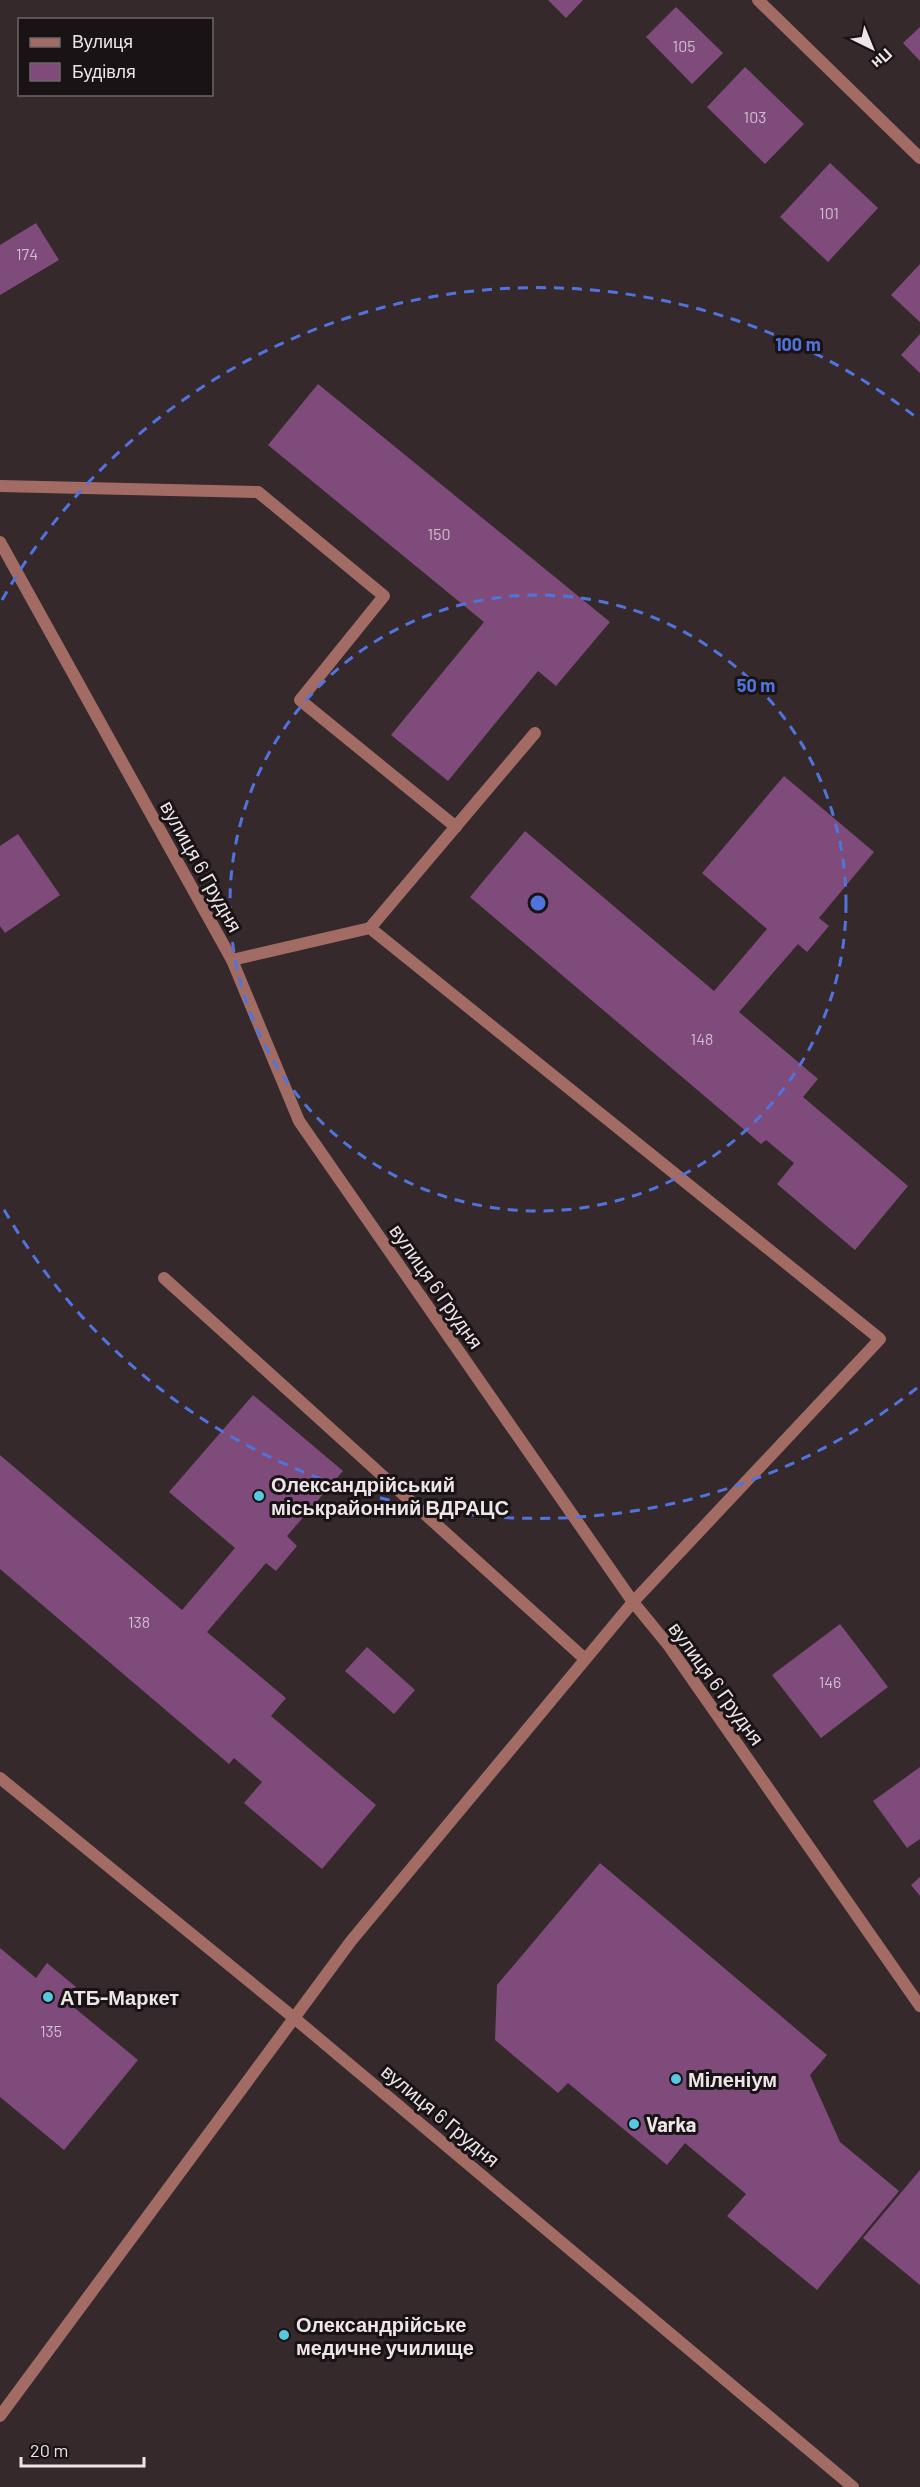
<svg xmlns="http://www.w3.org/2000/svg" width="920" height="2487" viewBox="0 0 920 2487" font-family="Barlow,sans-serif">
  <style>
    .building { fill: #7e4b7a }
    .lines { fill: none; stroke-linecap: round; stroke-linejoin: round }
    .service { stroke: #a26c65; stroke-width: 12 }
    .minor { stroke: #a26c65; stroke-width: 12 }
    .tertiary { stroke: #a26c65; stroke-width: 12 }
    .ring { fill: none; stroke: #5174dc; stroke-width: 3; stroke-dasharray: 10 8 }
    .poi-dot { fill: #56c9e1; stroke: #191315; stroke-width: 2 }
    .labels { text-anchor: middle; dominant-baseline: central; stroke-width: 6; stroke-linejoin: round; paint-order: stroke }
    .number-label { font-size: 16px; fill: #d1becc }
    .street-label { font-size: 20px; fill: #ede5e7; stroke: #191315 }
    .poi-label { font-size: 20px; font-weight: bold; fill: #ede5e7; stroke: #191315; text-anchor: start }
    .centre { fill: #5174dc; stroke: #191315; stroke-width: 3 }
    .ring-label { font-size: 18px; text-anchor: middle; font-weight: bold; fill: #5174dc; stroke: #191315; stroke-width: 6; stroke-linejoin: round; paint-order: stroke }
  </style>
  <rect width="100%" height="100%" fill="#35292c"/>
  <!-- building -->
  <g class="building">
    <path d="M548 0H583L566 18Z"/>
    <path d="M676 7 723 53 692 84 646 37Z"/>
    <path d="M920 27V61L903 43Z"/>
    <path d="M745 67 804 124 765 164 707 107Z"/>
    <path d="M830 163 878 208 828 262 780 217Z"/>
    <path d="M36 223 59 260 0 295V245Z"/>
    <path d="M920 264V322L891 295Z"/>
    <path d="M920 334V373L901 355Z"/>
    <path d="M318 384 610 622 556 686 538 671 448 781 391 735 484 622 268 445Z"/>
    <path d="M784 776 874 852 819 918 829 926 807 952 798 944 739 1012 818 1079 803 1097 908 1186 855 1250 777 1184 794 1163 766 1140 761 1144 470 897 525 831 714 991 767 929 702 873Z"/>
    <path d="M18 834 60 895 5 933 0 926V846Z"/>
    <path d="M253 1395 343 1471 287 1536 297 1546 276 1571 266 1563 207 1632 286 1698 271 1716 376 1805 322 1869 244 1803 262 1782 234 1758 229 1764 0 1569V1455L182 1610 235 1548 169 1492Z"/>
    <path d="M840 1624 888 1687 821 1738 772 1675Z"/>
    <path d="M367 1647 415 1690 394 1714 345 1671Z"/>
    <path d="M920 1767V1839L907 1848 873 1801Z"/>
    <path d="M600 1863 827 2055 810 2075 840 2142 899 2191 817 2290 727 2216 746 2194 685 2143 667 2165 568 2083 558 2093 495 2040 497 1985Z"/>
    <path d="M920 1877V1896L911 1885Z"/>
    <path d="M0 1948 36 1978 47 1963 76 1987 65 2000 138 2060 64 2150 0 2097Z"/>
    <path d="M920 2170V2285L863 2238Z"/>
  </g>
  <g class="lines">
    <!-- service -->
    <g class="service">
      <path d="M0 486 258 492 384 596 300 700 456 827"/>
      <path d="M370 928 535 733"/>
      <path d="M164 1278 585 1659"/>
      <path d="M0 2416 351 1941 633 1602 880 1339 370 928 232 960"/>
    </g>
    <!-- minor -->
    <g class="minor">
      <path d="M758 0 920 158"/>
      <path d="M0 542 232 960 299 1121 633 1602 669 1646 920 2006"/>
    </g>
    <!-- tertiary -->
    <path class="tertiary" d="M0 1778 293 2017 853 2487"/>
  </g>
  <!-- distance rings -->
  <g class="ring">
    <circle cx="538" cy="903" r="308"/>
    <path d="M917 1388A616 616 0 0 1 2 1206M2 600A616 616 0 0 1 917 418"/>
  </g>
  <!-- markers -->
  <g class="poi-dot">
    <circle cx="259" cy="1496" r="6"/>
    <circle cx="48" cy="1997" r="6"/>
    <circle cx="676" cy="2079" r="6"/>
    <circle cx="634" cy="2124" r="6"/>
    <circle cx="284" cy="2335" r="6"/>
  </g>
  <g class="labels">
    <!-- number labels -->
    <g class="number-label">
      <text x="684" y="45">105</text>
      <text x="755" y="116">103</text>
      <text x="829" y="212">101</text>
      <text x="27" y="253">174</text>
      <text x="439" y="533">150</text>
      <text x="702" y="1038">148</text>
      <text x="139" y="1621">138</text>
      <text x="830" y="1681">146</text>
      <text x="51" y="2030">135</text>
    </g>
    <!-- street labels -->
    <g class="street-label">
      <text transform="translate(202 866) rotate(61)">вулиця 6 Грудня</text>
      <text transform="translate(437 1286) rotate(55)">вулиця 6 Грудня</text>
      <text transform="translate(717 1683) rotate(54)">вулиця 6 Грудня</text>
      <text transform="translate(441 2115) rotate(40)">вулиця 6 Грудня</text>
    </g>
    <!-- poi labels -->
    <g class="poi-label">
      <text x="271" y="1484">Олександрійський<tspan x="271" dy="23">міськрайонний ВДРАЦС</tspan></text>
      <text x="60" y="1997">АТБ-Маркет</text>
      <text x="688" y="2079">Міленіум</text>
      <text x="646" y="2124">Varka</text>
      <text x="296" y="2324">Олександрійське<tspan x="296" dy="23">медичне училище</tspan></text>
    </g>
  </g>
  <circle cx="538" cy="903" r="9" class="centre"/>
  <g class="ring-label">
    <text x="798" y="351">100 m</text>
    <text x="756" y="692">50 m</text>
  </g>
  <!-- legend -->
  <rect x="18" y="18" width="195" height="78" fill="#191315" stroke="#6e6769" stroke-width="1.5"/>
  <rect x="30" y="38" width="30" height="9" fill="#a26c65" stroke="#6e6769" stroke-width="1.5"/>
  <text x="72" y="48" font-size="18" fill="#ede5e7">Вулиця</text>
  <rect x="30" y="63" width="30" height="18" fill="#7e4b7a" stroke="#6e6769" stroke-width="1.5"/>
  <text x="72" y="78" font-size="18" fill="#ede5e7">Будівля</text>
  <!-- north arrow -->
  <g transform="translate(872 48) rotate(137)" stroke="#191315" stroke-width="4.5" paint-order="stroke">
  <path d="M0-4.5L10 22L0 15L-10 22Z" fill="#ede5e7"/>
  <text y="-9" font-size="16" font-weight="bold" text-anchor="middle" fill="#ede5e7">Пн</text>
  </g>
  <!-- scale -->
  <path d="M21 2457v9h123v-9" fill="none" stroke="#ede5e7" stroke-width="3"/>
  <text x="30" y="2457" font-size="18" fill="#ede5e7" stroke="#191315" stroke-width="4.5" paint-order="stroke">20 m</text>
</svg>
